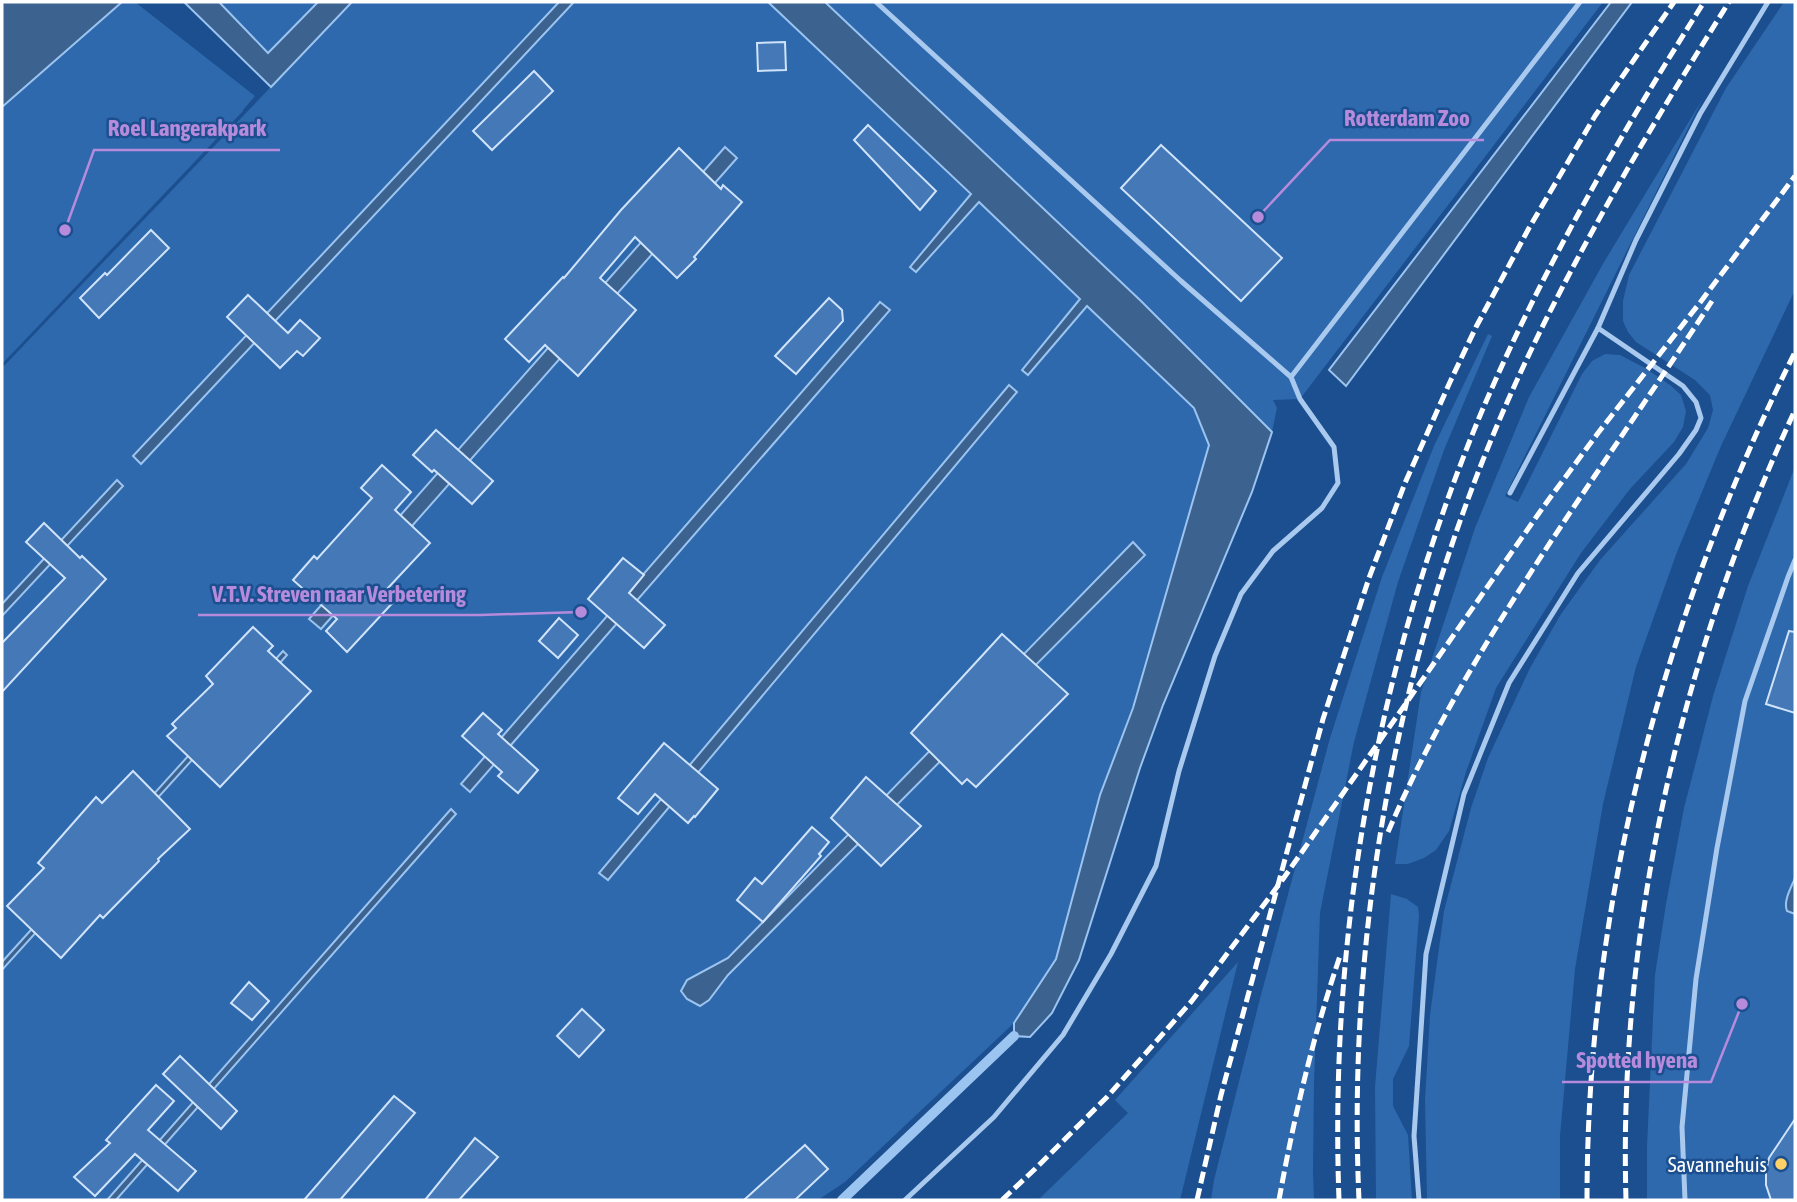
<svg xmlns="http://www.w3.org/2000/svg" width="1797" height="1202" viewBox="0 0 1797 1202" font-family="'Asap Condensed',sans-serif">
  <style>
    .green { fill: #2e69ad }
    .water { fill: #3c6290; stroke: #9cc4f0; stroke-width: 2 }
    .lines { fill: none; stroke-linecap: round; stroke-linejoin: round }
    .stream { stroke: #9cc4f0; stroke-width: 10 }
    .building { fill: #4478b7; stroke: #cfe3fa; stroke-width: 2 }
    .lane { stroke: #a9c9ee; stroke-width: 5 }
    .rail { stroke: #fff; stroke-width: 5; stroke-dasharray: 12 5; stroke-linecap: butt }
    .poi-dot { fill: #ffd166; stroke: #1b4f8f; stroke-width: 2.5 }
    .labels { text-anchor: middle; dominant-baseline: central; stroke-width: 5; stroke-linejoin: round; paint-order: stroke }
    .poi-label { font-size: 21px; fill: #fff; stroke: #1b4f8f; text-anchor: end }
    .leader { fill: none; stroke: #b68bdc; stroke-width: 2.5 }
    .callout-dot { fill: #b68bdc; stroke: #1b4f8f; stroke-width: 2.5 }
    .callout-label { font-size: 23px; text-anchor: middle; font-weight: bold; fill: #b68bdc; stroke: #1b4f8f; stroke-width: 5; stroke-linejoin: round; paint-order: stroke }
  </style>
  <rect width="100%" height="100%" fill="#1b4f8f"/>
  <!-- green -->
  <g class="green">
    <path d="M2 2H135L255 96 243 110V111L2 364Z"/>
    <path d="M219 2H318L268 53Z"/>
    <path d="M352 2H768L1194 408 1209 445 1133 708 1100 795 1056 959 1014 1023 845 1182 818 1200H2V368Z"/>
    <path d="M825 2H1603L1300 399 1273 400 1277 408 1272 432 1141 301Z"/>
    <path d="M1784 2H1795V290L1721 446 1677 552 1636 667 1603 804 1575 969 1560 1136V1200H1427L1425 1100 1430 1015 1444 911 1471 808 1488 758 1530 668 1561 614 1600 560 1686 464 1708 428 1713 410 1710 395 1695 380 1636 342 1628 332 1623 321V301L1629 275 1726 88Z"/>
    <path d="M1702 100 1505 496 1518 502 1582 374 1592 361 1605 354 1620 355 1645 368 1670 385 1681 395 1686 411 1683 427 1674 442 1630 489 1581 553 1496 688 1466 772 1449 831 1436 850 1424 858 1408 864H1395L1421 692 1475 528 1529 397 1604 262Z"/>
    <path d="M1488 334 1492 336 1444 450 1398 582 1354 742 1320 913 1314 1082 1313 1172 1314 1200H1211L1214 1180 1261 995 1330 738 1382 577 1434 446Z"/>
    <path d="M1795 467V1200H1647V1146L1655 975 1666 904 1684 808 1713 696 1748 586Z"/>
    <path d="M1391 894 1407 899 1418 907 1419 916 1409 1046 1393 1079V1106L1408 1135 1412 1200H1376L1375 1087Z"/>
    <path d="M1238 962 1180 1200H1038L1128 1113 1115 1100Z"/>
  </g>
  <!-- water -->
  <g class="water">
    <path d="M2 2H122L2 107Z"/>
    <path d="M184 2H219L268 53 318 2H352L271 87Z"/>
    <path d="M559 2H574L141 464 133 456Z"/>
    <path d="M768 2H825L1141 301 1272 432 1252 492 1163 705 1140 768 1079 960 1052 1013 1030 1037 1014 1036V1023L1056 959 1100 795 1133 708 1209 445 1194 408 1087 306 1028 375 1022 370 1080 299 979 202 916 272 910 267 971 194Z"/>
    <path d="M1611 2H1632L1346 386 1329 370Z"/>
    <path d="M725 147 737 158 321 629 309 619Z"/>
    <path d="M880 302 890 310 470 792 461 784Z"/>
    <path d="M1009 385 1017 392 608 880 599 873Z"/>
    <path d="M117 480 123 486 2 616V604Z"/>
    <path d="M1133 542 1145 555 728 975 709 1000 700 1006 687 999 681 991 687 980 728 958Z"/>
    <path d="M283 651 287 655 2 970V962Z"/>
    <path d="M451 809 456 814 116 1200H107Z"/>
    <path d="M1795 878V914L1787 911C1783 901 1791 888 1795 878Z"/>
  </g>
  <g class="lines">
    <!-- stream -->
    <path class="stream" d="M842 1200 1014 1036"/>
  </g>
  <!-- building -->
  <g class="building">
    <path d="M785 42 786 70 758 71 757 43Z"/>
    <path d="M534 71 553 91 492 150 473 131Z"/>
    <path d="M868 125 936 191 920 210 854 140Z"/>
    <path d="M1161 145 1282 258 1241 301 1121 188Z"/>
    <path d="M679 148 721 189 723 185 742 202 694 257 696 259 677 278 635 237 600 278 636 310 578 376 545 345 529 362 505 339 563 277 564 278 621 210Z"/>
    <path d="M151 230 169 248 99 318 80 298 105 273 107 275Z"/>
    <path d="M248 295 288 333 300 320 320 338 303 356 297 351 280 368 227 317Z"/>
    <path d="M829 298 842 310 843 321 796 374 775 356Z"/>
    <path d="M436 430 493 481 472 504 434 470 432 472 413 455Z"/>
    <path d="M382 465 411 492 395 510 430 543 388 588 398 597 347 652 326 631 337 619 293 580 314 556 317 559 372 498 361 488Z"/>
    <path d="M44 523 80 558 82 556 106 579 2 692V643L65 578 26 542Z"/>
    <path d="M623 558 644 575 629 593 665 625 644 648 588 599Z"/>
    <path d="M559 618 578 635 558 658 539 641Z"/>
    <path d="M253 627 273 646 268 651 311 691 220 787 167 736 176 728 172 724 213 684 206 676Z"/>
    <path d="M1789 631 1795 632V713L1766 704Z"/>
    <path d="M1002 634 1068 694 976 787 967 779 962 784 911 733Z"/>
    <path d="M483 713 502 730 498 734 538 770 518 793 498 776 502 772 462 736Z"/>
    <path d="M664 743 718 789 695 817 694 816 688 823 655 794 638 814 618 798Z"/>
    <path d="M133 771 190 829 158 859 159 861 103 918 100 915 61 958 7 906 44 868 38 863 96 797 102 803Z"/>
    <path d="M866 777 921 826 881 866 831 818Z"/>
    <path d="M812 827 829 842 819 854 821 856 763 922 737 900 755 878 762 884Z"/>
    <path d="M249 982 269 1001 252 1020 231 1003Z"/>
    <path d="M582 1009 604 1030 579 1057 557 1036Z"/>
    <path d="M180 1056 237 1111 221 1129 163 1074Z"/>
    <path d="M156 1085 174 1101 148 1130 196 1171 178 1191 135 1154 95 1196 74 1177 110 1143 106 1140Z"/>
    <path d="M394 1096 415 1113 340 1200H304Z"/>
    <path d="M1795 1119V1200H1771L1766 1185V1171L1769 1158Z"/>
    <path d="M475 1138 498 1157 459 1200H425Z"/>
    <path d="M805 1145 828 1169 795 1200H744Z"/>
  </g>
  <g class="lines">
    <!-- lane -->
    <g class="lane">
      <path d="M876 2 1181 281 1291 377 1300 399 1334 447 1338 483 1322 508 1273 551 1241 594 1215 656 1179 771 1156 866 1111 954 1063 1035 994 1117 905 1200"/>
      <path d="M1291 377 1580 2"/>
      <path d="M1510 493 1598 328"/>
      <path d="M1419 1200 1414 1136 1426 954 1464 794 1509 683 1578 573 1679 454 1696 430 1701 418 1696 402 1683 386 1598 328 1636 240 1700 114 1768 2"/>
      <path d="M1685 1200 1682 1127 1696 979 1717 848 1745 701 1788 577 1795 560"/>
    </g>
    <!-- rail -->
    <g class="rail">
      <path d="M1388 832C1443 704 1519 588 1596 474 1635 416 1674 359 1712 301"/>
      <path d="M1002 1200 1035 1169 1107 1097 1191 1002 1283 879 1544 506 1598 433 1702 300 1795 176"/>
      <path d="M1197 1200 1221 1095 1323 719 1369 578 1405 483 1450 382 1476 327 1529 228 1595 116 1674 2"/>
      <path d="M1279 1200C1294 1117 1313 1036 1340 956"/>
      <path d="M1339 1200C1329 934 1377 665 1479 418 1540 273 1620 135 1704 2"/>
      <path d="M1359 1200C1346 916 1403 623 1524 365 1583 239 1655 120 1729 2"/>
      <path d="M1587 1200C1587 903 1663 617 1795 352"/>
      <path d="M1626 1200C1618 928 1681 656 1795 410"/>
    </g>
  </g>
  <!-- markers -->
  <circle class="poi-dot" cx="1781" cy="1164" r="7"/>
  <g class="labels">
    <!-- poi labels -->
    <g class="poi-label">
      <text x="1767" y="1164">Savannehuis</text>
    </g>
  </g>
  <!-- callouts -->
  <path class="leader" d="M1258 217L1330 140H1484M65 230L94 150H280M581 612L480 615H198M1742 1004L1711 1082H1562"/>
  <g class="callout-dot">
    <circle cx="1258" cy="217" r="7"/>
    <circle cx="65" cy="230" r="7"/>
    <circle cx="581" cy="612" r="7"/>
    <circle cx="1742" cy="1004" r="7"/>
  </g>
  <g class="callout-label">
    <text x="1407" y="126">Rotterdam Zoo</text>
    <text x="187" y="136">Roel Langerakpark</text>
    <text x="339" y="602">V.T.V. Streven naar Verbetering</text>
    <text x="1637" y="1068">Spotted hyena</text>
  </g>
  <!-- border -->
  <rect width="1797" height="1202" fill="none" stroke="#ffffff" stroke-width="7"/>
</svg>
